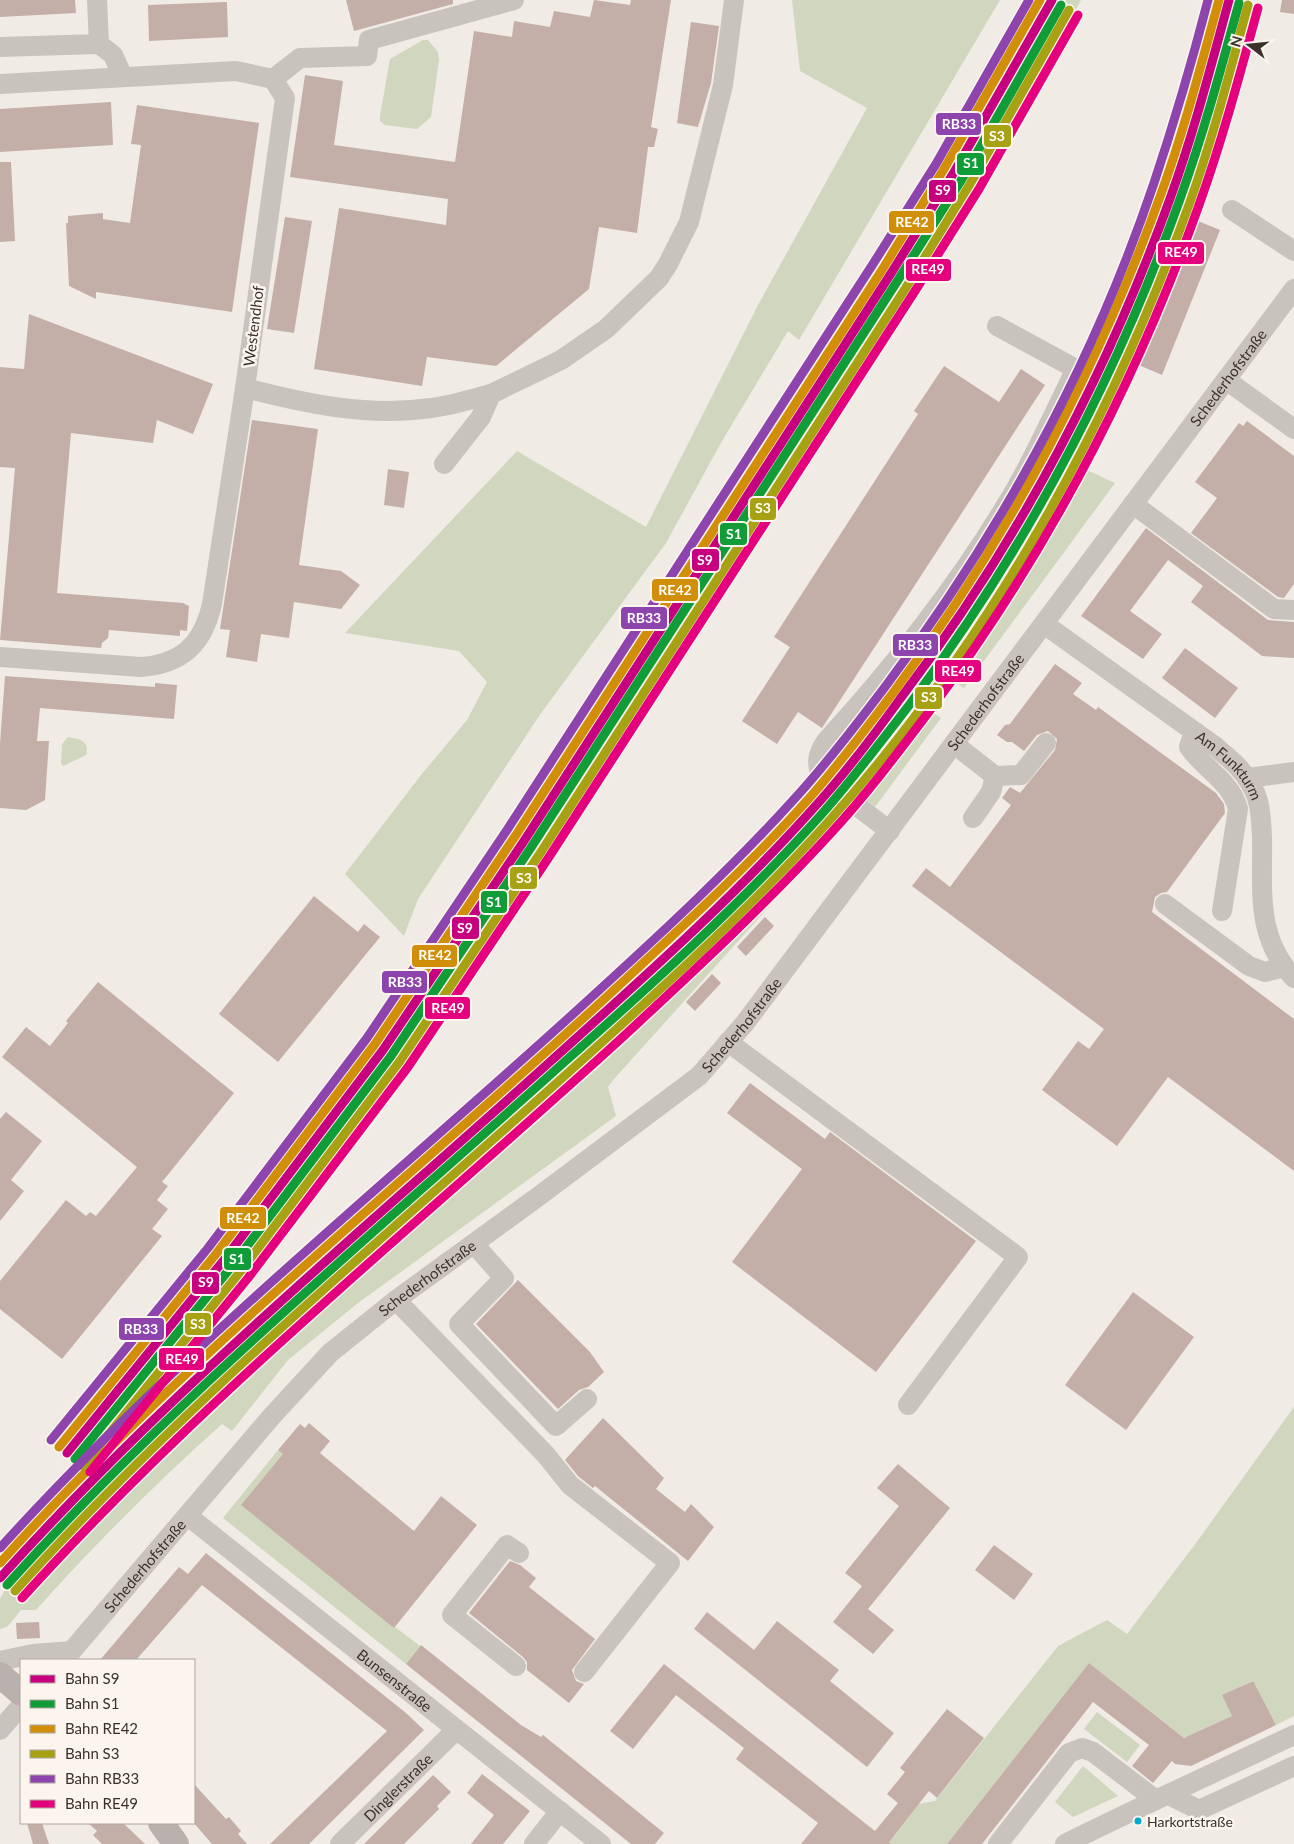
<svg xmlns="http://www.w3.org/2000/svg" width="1294" height="1844" viewBox="0 0 1294 1844" font-family="Lato,sans-serif">
  <style>
    .green { fill: #d1d6bf }
    .building { fill: #c3afa7 }
    .lines { fill: none; stroke-linecap: round; stroke-linejoin: round }
    .minor { stroke: #c9c3be; stroke-width: 20 }
    .major { stroke: #b8b1ad; stroke-width: 26 }
    .rail-1-casing { stroke: #fbf5ee; stroke-width: 12 }
    .rail-2-casing { stroke: #fbf5ee; stroke-width: 12 }
    .rail-3-casing { stroke: #fbf5ee; stroke-width: 12 }
    .rail-4-casing { stroke: #fbf5ee; stroke-width: 12 }
    .rail-5-casing { stroke: #fbf5ee; stroke-width: 12 }
    .rail-6-casing { stroke: #fbf5ee; stroke-width: 12 }
    .rail-1 { stroke: #c7007f; stroke-width: 9 }
    .rail-2 { stroke: #109c37; stroke-width: 9 }
    .rail-3 { stroke: #d18e09; stroke-width: 9 }
    .rail-4 { stroke: #a7a213; stroke-width: 9 }
    .rail-5 { stroke: #8e44ad; stroke-width: 9 }
    .rail-6 { stroke: #e5007d; stroke-width: 9 }
    .bus-dot { fill: #00a9ce; stroke: #fbf5ee; stroke-width: 2 }
    .labels { text-anchor: middle; dominant-baseline: central; stroke-width: 5; stroke-linejoin: round; paint-order: stroke }
    .bus-label { font-size: 14px; fill: #3b302b; stroke: #fbf5ee; text-anchor: start }
    .street-label { font-size: 15px; fill: #3b302b; stroke: #fbf5ee }
    .line-badge { stroke: #fbf5ee; stroke-width: 2 }
    .badge-label { font-size: 14px; text-anchor: middle; font-weight: bold; fill: #fff }
  </style>
  <rect width="100%" height="100%" fill="#f0ebe5"/>
  <!-- green -->
  <g class="green">
    <path d="M792 0H1000L799 340 788 331 722 441 666 543 539 716 418 899 404 936 345 874 421 775 467 720 487 682 459 651 345 633 517 451 646 527 758 305 867 108 800 71Z"/>
    <path d="M1066 0H1081L1036 86 446 995 399 1064 237 1280 129 1399 126 1394 201 1298 274 1212 394 1054 665 639 805 417 899 277 1005 108Z"/>
    <path d="M423 40H428L438 52 439 60 431 117 417 129 385 125 380 121V116L390 59Z"/>
    <path d="M1067 461 1115 483 964 688 949 679 929 710 941 718 875 807 845 785 919 693 997 583Z"/>
    <path d="M68 737C80 739 90 741 86 755L63 766 61 763 62 744Z"/>
    <path d="M831 802 843 810 838 830 614 1079 608 1087 616 1116 358 1303 288 1360 232 1431 222 1424C156 1483 95 1544 36 1610H21L7 1627 0 1629V1599L12 1577 34 1557 101 1484 145 1445 300 1298 532 1098 699 944 801 838Z"/>
    <path d="M1294 1407V1716L1276 1725 1252 1681 1223 1695 1232 1716 1196 1733 1191 1738 1183 1737 1089 1663 947 1844H887L918 1804 935 1801 1058 1646 1107 1620 1127 1634 1196 1543Z"/>
    <path d="M278 1450 283 1454 394 1628 395 1627 420 1646 406 1664 223 1518Z"/>
    <path d="M1097 1712 1140 1745 1127 1762 1084 1729Z"/>
    <path d="M1083 1766 1118 1796 1073 1817 1055 1802Z"/>
  </g>
  <!-- building -->
  <g class="building">
    <path d="M0 0H75L76 13 0 17Z"/>
    <path d="M346 0H453V4L354 31Z"/>
    <path d="M594 0 630 5 631 0H671L651 127 658 129 654 147H648L637 233 599 227 589 289 496 366 427 357 422 386 314 369 339 208 446 225 448 199 290 177 305 75 343 81 334 145 455 162 474 31 512 37 514 21 550 27 554 11 590 17Z"/>
    <path d="M1282 0H1294V14L1280 12Z"/>
    <path d="M227 2 228 37 149 41 148 5Z"/>
    <path d="M691 22 719 26 711 83 698 127 677 123Z"/>
    <path d="M111 102 113 145 0 152V109Z"/>
    <path d="M137 105 259 123 232 312 96 292V299L69 286 66 223H68V216L103 213V219L130 223 141 145 131 144Z"/>
    <path d="M0 162H11L15 241 0 242Z"/>
    <path d="M285 217 312 221 294 333 267 329Z"/>
    <path d="M1193 219 1220 230 1162 375 1134 363Z"/>
    <path d="M29 314 213 384 193 434 157 420 153 443 71 433 57 593 183 603 189 606 187 631 180 630V636L109 630 108 638 102 643 101 648 0 640 15 468 0 467V367L24 369Z"/>
    <path d="M944 366 999 402 1021 369 1045 385 824 725 822 728 798 712 777 744 742 721 790 647 774 637 918 414 914 411Z"/>
    <path d="M252 420 318 429 299 565 341 571 360 585 341 609 294 602 289 638 261 634 257 662 226 657 230 630 220 629Z"/>
    <path d="M1247 421 1294 456V584L1284 598 1278 597 1191 533 1217 498 1195 482 1239 423 1243 426Z"/>
    <path d="M388 469 409 472 404 508 384 505Z"/>
    <path d="M1146 528 1268 620 1294 622V658L1262 656 1191 602 1203 586 1168 560 1130 611 1162 634 1143 659 1081 616Z"/>
    <path d="M1185 648 1238 688 1215 718 1162 678Z"/>
    <path d="M1055 664 1082 683 1073 694 1096 710 1098 707 1216 793 1224 804 1225 813 1167 892 1161 893 1155 897 1152 912 1294 1019V1171L1168 1077 1117 1146 1042 1090 1078 1041 1089 1049 1104 1029 912 886 926 868 950 887 1011 805 1002 798 1010 787 1020 793 1055 750 1057 739 1048 731 1037 735 1024 751 1012 742H1007L997 735 1005 725 1010 724Z"/>
    <path d="M5 676 155 687V683L177 685 174 719 40 708 37 741H49L45 800 26 810 0 808V743Z"/>
    <path d="M314 896 358 932 364 924 380 937 278 1062 219 1014Z"/>
    <path d="M765 917 774 926 746 956 737 947Z"/>
    <path d="M712 974 721 983 695 1011 686 1002Z"/>
    <path d="M98 982 234 1093 162 1182 168 1186 157 1200 168 1209 152 1229 162 1236 62 1359 0 1309V1281L66 1200 86 1216 90 1212 96 1216 137 1167 2 1057 26 1027 50 1046 68 1023 66 1021Z"/>
    <path d="M750 1083 825 1139 830 1132 976 1241 876 1372 732 1262 802 1169 727 1113Z"/>
    <path d="M6 1112 42 1141 11 1180 24 1191 0 1221V1119Z"/>
    <path d="M518 1280 590 1352 604 1372 588 1387 579 1390 558 1409 476 1324Z"/>
    <path d="M1133 1292 1194 1337 1126 1430 1065 1385Z"/>
    <path d="M603 1418 664 1478 656 1489 685 1512 691 1504 714 1527 688 1561 595 1486 593 1488 578 1476 565 1460Z"/>
    <path d="M309 1423 330 1441 320 1453 414 1531 441 1496 477 1525 394 1628 241 1505 283 1454 278 1450 300 1424 305 1428Z"/>
    <path d="M898 1464 950 1508 868 1609 894 1630 873 1654 833 1622 862 1586 845 1573 899 1506 877 1488Z"/>
    <path d="M994 1545 1033 1574 1014 1600 975 1570Z"/>
    <path d="M206 1553 406 1713 424 1730 309 1844H270L387 1731 202 1585 136 1660H100L179 1567 188 1574Z"/>
    <path d="M510 1561 520 1565 536 1578 529 1587 595 1639 572 1670 576 1681 584 1684 569 1703 527 1670V1662L523 1657 469 1613Z"/>
    <path d="M707 1612 754 1650 777 1621 839 1670 830 1681 894 1733 867 1767 694 1629Z"/>
    <path d="M39 1622 40 1638 17 1639 16 1623Z"/>
    <path d="M421 1645 521 1725 541 1737 543 1735 664 1833 655 1844H631L406 1664Z"/>
    <path d="M1089 1663 1184 1738 1232 1716 1222 1695 1253 1681 1276 1725 1191 1766 1175 1764 1172 1761 1153 1783 1132 1766 1149 1745 1093 1702 982 1844H947Z"/>
    <path d="M664 1664 875 1831 898 1803 887 1794 905 1772 900 1768 947 1709 984 1738 937 1798 929 1791 889 1842 891 1844H801L818 1823 736 1759 744 1748 676 1695 633 1749 610 1731Z"/>
    <path d="M482 1774 530 1811 503 1844H471L494 1815 467 1793Z"/>
    <path d="M433 1775 451 1792 437 1806 439 1809 404 1844H364Z"/>
    <path d="M194 1784 226 1819 229 1817 241 1831 238 1834 247 1844H212L194 1823Z"/>
    <path d="M27 1823H42L49 1844H33Z"/>
    <path d="M88 1823H123L145 1844H102L93 1835 97 1831Z"/>
  </g>
  <g class="lines">
    <!-- minor -->
    <g class="minor">
      <path d="M99 44 113 55 123 77"/>
      <path d="M0 47 99 44 97 0"/>
      <path d="M273 79 300 58 367 56 369 40 514 0"/>
      <path d="M0 84 236 71 273 79 285 98 245 388 212 604C203 644 182 664 141 667L0 657"/>
      <path d="M1232 210 1294 251"/>
      <path d="M1226 380 1294 429"/>
      <path d="M245 388C307 404 367 417 431 408 451 406 472 399 491 394"/>
      <path d="M444 464 481 417 491 394 561 360 606 329 659 278 668 264 689 222 723 85 734 0"/>
      <path d="M1133 504 1274 609 1294 610"/>
      <path id="s1" d="M1044 624 1216 747C1228 758 1242 768 1250 783 1261 800 1261 818 1262 838 1263 890 1255 937 1294 978"/>
      <path d="M1194 732 1189 747C1204 769 1231 781 1238 809L1222 911"/>
      <path d="M954 744 995 776 991 792 973 818"/>
      <path d="M995 776 1021 775 1046 743"/>
      <path d="M1247 778 1294 772"/>
      <path d="M890 831 825 782C815 766 816 755 827 740 899 661 965 577 1018 485 1039 447 1057 407 1076 369L997 326"/>
      <path d="M1165 904 1249 966 1265 972 1284 967"/>
      <path d="M728 1042 1018 1257 908 1405"/>
      <path d="M474 1244 504 1278 459 1324 556 1426 587 1399"/>
      <path d="M396 1300 546 1455 570 1485 670 1563 584 1672"/>
      <path id="s2" d="M188 1516 601 1844"/>
      <path id="s3" d="M64 1660 272 1416 330 1353 396 1300 539 1196 699 1076 745 1023 1294 289"/>
      <path d="M0 1661 33 1654 72 1651"/>
      <path d="M516 1666 452 1615 507 1545 519 1553"/>
      <path d="M0 1730 21 1706"/>
      <path d="M1169 1795 1199 1810 1294 1766"/>
      <path id="s4" d="M340 1844 456 1730"/>
      <path d="M534 1844 560 1811"/>
      <path d="M998 1844 1069 1753 1082 1748 1093 1752 1156 1800"/>
      <path d="M1065 1844C1141 1806 1218 1771 1294 1735"/>
    </g>
    <!-- major -->
    <g class="major">
      <path d="M0 1675 21 1693"/>
      <path d="M161 1823 176 1844"/>
    </g>
    <!-- rail-1 casing -->
    <g class="rail-1-casing">
      <g id="rail-1">
        <path d="M67 1453 224 1260 383 1050 524 841 890 275 953 174 1052 0"/>
        <path d="M0 1578C169 1390 365 1229 552 1060 641 980 731 900 811 811 843 776 872 738 900 699 1016 546 1106 377 1171 196 1194 132 1211 66 1229 0"/>
      </g>
    </g>
    <!-- rail-2 casing -->
    <g class="rail-2-casing">
      <g id="rail-2">
        <path d="M75 1459 232 1266 391 1056 532 846 898 280 962 179 1061 5"/>
        <path d="M7 1585C177 1396 373 1235 561 1065 650 986 740 905 820 816 852 780 881 742 910 704 1025 550 1115 381 1180 199 1203 135 1221 69 1239 3"/>
      </g>
    </g>
    <!-- rail-3 casing -->
    <g class="rail-3-casing">
      <g id="rail-3">
        <path d="M59 1447 216 1254 375 1044 516 835 882 270 944 169 1040 0"/>
        <path d="M0 1563C183 1359 399 1188 601 1002 670 938 741 874 804 804 836 769 864 731 893 693 1007 540 1096 374 1161 194 1184 131 1201 65 1219 0"/>
      </g>
    </g>
    <!-- rail-4 casing -->
    <g class="rail-4-casing">
      <g id="rail-4">
        <path d="M83 1466 240 1272 400 1061 541 852 907 286 970 184 1069 10"/>
        <path d="M15 1591C185 1402 381 1241 570 1071 659 991 749 910 829 821 989 642 1109 428 1190 202 1213 138 1230 71 1248 5"/>
      </g>
    </g>
    <!-- rail-5 casing -->
    <g class="rail-5-casing">
      <g id="rail-5">
        <path d="M51 1440 208 1248 367 1038 507 830 873 264 936 164 1029 0"/>
        <path d="M0 1548C182 1347 396 1177 596 993 665 930 734 866 797 796 828 762 857 724 885 687 1000 534 1093 364 1154 183 1174 123 1192 62 1208 0"/>
      </g>
    </g>
    <!-- rail-6 casing -->
    <g class="rail-6-casing">
      <g id="rail-6">
        <path d="M90 1472 248 1278 408 1067 549 857 915 291 979 189 1078 15"/>
        <path d="M22 1598C207 1393 422 1221 625 1035 695 970 766 904 831 833 866 795 897 754 928 713 1044 558 1134 388 1199 205 1222 141 1240 74 1258 8"/>
      </g>
    </g>
    <!-- rail-1 -->
    <use href="#rail-1" class="rail-1"/>
    <!-- rail-2 -->
    <use href="#rail-2" class="rail-2"/>
    <!-- rail-3 -->
    <use href="#rail-3" class="rail-3"/>
    <!-- rail-4 -->
    <use href="#rail-4" class="rail-4"/>
    <!-- rail-5 -->
    <use href="#rail-5" class="rail-5"/>
    <!-- rail-6 -->
    <use href="#rail-6" class="rail-6"/>
  </g>
  <!-- markers -->
  <circle class="bus-dot" cx="1138" cy="1821" r="4.5"/>
  <g class="labels">
    <!-- bus labels -->
    <g class="bus-label">
      <text x="1147" y="1821">Harkortstraße</text>
    </g>
    <!-- street labels -->
    <g class="street-label">
      <text transform="translate(253 326) rotate(-83)">Westendhof</text>
      <text stroke="none"><textPath href="#s3" startOffset="1744">Schederhofstraße</textPath></text>
      <text stroke="none"><textPath href="#s3" startOffset="1339">Schederhofstraße</textPath></text>
      <text stroke="none"><textPath href="#s1" startOffset="234">Am Funkturm</textPath></text>
      <text stroke="none"><textPath href="#s3" startOffset="934">Schederhofstraße</textPath></text>
      <text stroke="none"><textPath href="#s3" startOffset="529">Schederhofstraße</textPath></text>
      <text stroke="none"><textPath href="#s3" startOffset="124">Schederhofstraße</textPath></text>
      <text stroke="none"><textPath href="#s2" startOffset="264">Bunsenstraße</textPath></text>
      <text stroke="none"><textPath href="#s4" startOffset="81">Dinglerstraße</textPath></text>
    </g>
  </g>
  <g class="line-badge">
    <rect x="935" y="112" width="47" height="24" rx="5" fill="#8e44ad"/>
    <rect x="983" y="124" width="29" height="24" rx="5" fill="#a7a213"/>
    <rect x="956" y="152" width="29" height="24" rx="5" fill="#109c37"/>
    <rect x="928" y="179" width="29" height="24" rx="5" fill="#c7007f"/>
    <rect x="888" y="210" width="47" height="24" rx="5" fill="#d18e09"/>
    <rect x="1157" y="241" width="48" height="24" rx="5" fill="#e5007d"/>
    <rect x="905" y="258" width="47" height="24" rx="5" fill="#e5007d"/>
    <rect x="749" y="497" width="28" height="24" rx="5" fill="#a7a213"/>
    <rect x="719" y="522" width="29" height="24" rx="5" fill="#109c37"/>
    <rect x="691" y="548" width="29" height="24" rx="5" fill="#c7007f"/>
    <rect x="651" y="578" width="48" height="24" rx="5" fill="#d18e09"/>
    <rect x="620" y="606" width="48" height="24" rx="5" fill="#8e44ad"/>
    <rect x="892" y="633" width="47" height="24" rx="5" fill="#8e44ad"/>
    <rect x="934" y="659" width="48" height="24" rx="5" fill="#e5007d"/>
    <rect x="914" y="686" width="29" height="24" rx="5" fill="#a7a213"/>
    <rect x="509" y="866" width="29" height="24" rx="5" fill="#a7a213"/>
    <rect x="480" y="890" width="28" height="24" rx="5" fill="#109c37"/>
    <rect x="451" y="916" width="29" height="24" rx="5" fill="#c7007f"/>
    <rect x="411" y="944" width="47" height="24" rx="5" fill="#d18e09"/>
    <rect x="381" y="970" width="47" height="24" rx="5" fill="#8e44ad"/>
    <rect x="424" y="996" width="47" height="24" rx="5" fill="#e5007d"/>
    <rect x="219" y="1206" width="48" height="24" rx="5" fill="#d18e09"/>
    <rect x="223" y="1247" width="29" height="24" rx="5" fill="#109c37"/>
    <rect x="191" y="1271" width="29" height="24" rx="5" fill="#c7007f"/>
    <rect x="184" y="1312" width="28" height="24" rx="5" fill="#a7a213"/>
    <rect x="118" y="1317" width="47" height="24" rx="5" fill="#8e44ad"/>
    <rect x="158" y="1347" width="47" height="24" rx="5" fill="#e5007d"/>
  </g>
  <g class="badge-label">
    <text x="959" y="129">RB33</text>
    <text x="997" y="141">S3</text>
    <text x="971" y="168">S1</text>
    <text x="943" y="195">S9</text>
    <text x="912" y="227">RE42</text>
    <text x="1181" y="257">RE49</text>
    <text x="928" y="274">RE49</text>
    <text x="763" y="513">S3</text>
    <text x="734" y="539">S1</text>
    <text x="705" y="565">S9</text>
    <text x="675" y="595">RE42</text>
    <text x="644" y="623">RB33</text>
    <text x="915" y="650">RB33</text>
    <text x="958" y="676">RE49</text>
    <text x="929" y="702">S3</text>
    <text x="524" y="883">S3</text>
    <text x="494" y="907">S1</text>
    <text x="465" y="933">S9</text>
    <text x="435" y="960">RE42</text>
    <text x="405" y="987">RB33</text>
    <text x="448" y="1013">RE49</text>
    <text x="243" y="1223">RE42</text>
    <text x="237" y="1264">S1</text>
    <text x="206" y="1287">S9</text>
    <text x="198" y="1329">S3</text>
    <text x="141" y="1334">RB33</text>
    <text x="182" y="1364">RE49</text>
  </g>
  <!-- legend -->
  <rect x="20" y="1659" width="175" height="165" fill="#fbf5ee" stroke="#aea6a0"/>
  <rect x="30" y="1675" width="25" height="8" fill="#c7007f" stroke="#aea6a0"/>
  <text x="65" y="1684" font-size="15" fill="#3b302b">Bahn S9</text>
  <rect x="30" y="1700" width="25" height="8" fill="#109c37" stroke="#aea6a0"/>
  <text x="65" y="1709" font-size="15" fill="#3b302b">Bahn S1</text>
  <rect x="30" y="1725" width="25" height="8" fill="#d18e09" stroke="#aea6a0"/>
  <text x="65" y="1734" font-size="15" fill="#3b302b">Bahn RE42</text>
  <rect x="30" y="1750" width="25" height="8" fill="#a7a213" stroke="#aea6a0"/>
  <text x="65" y="1759" font-size="15" fill="#3b302b">Bahn S3</text>
  <rect x="30" y="1775" width="25" height="8" fill="#8e44ad" stroke="#aea6a0"/>
  <text x="65" y="1784" font-size="15" fill="#3b302b">Bahn RB33</text>
  <rect x="30" y="1800" width="25" height="8" fill="#e5007d" stroke="#aea6a0"/>
  <text x="65" y="1809" font-size="15" fill="#3b302b">Bahn RE49</text>
  <!-- north arrow -->
  <g transform="translate(1249 45) rotate(286)" stroke="#fbf5ee" stroke-width="4" paint-order="stroke">
  <path d="M0-4L9 19L0 12L-9 19Z" fill="#3b302b"/>
  <text y="-8" font-size="14" font-weight="bold" text-anchor="middle" fill="#3b302b">N</text>
  </g>
</svg>
